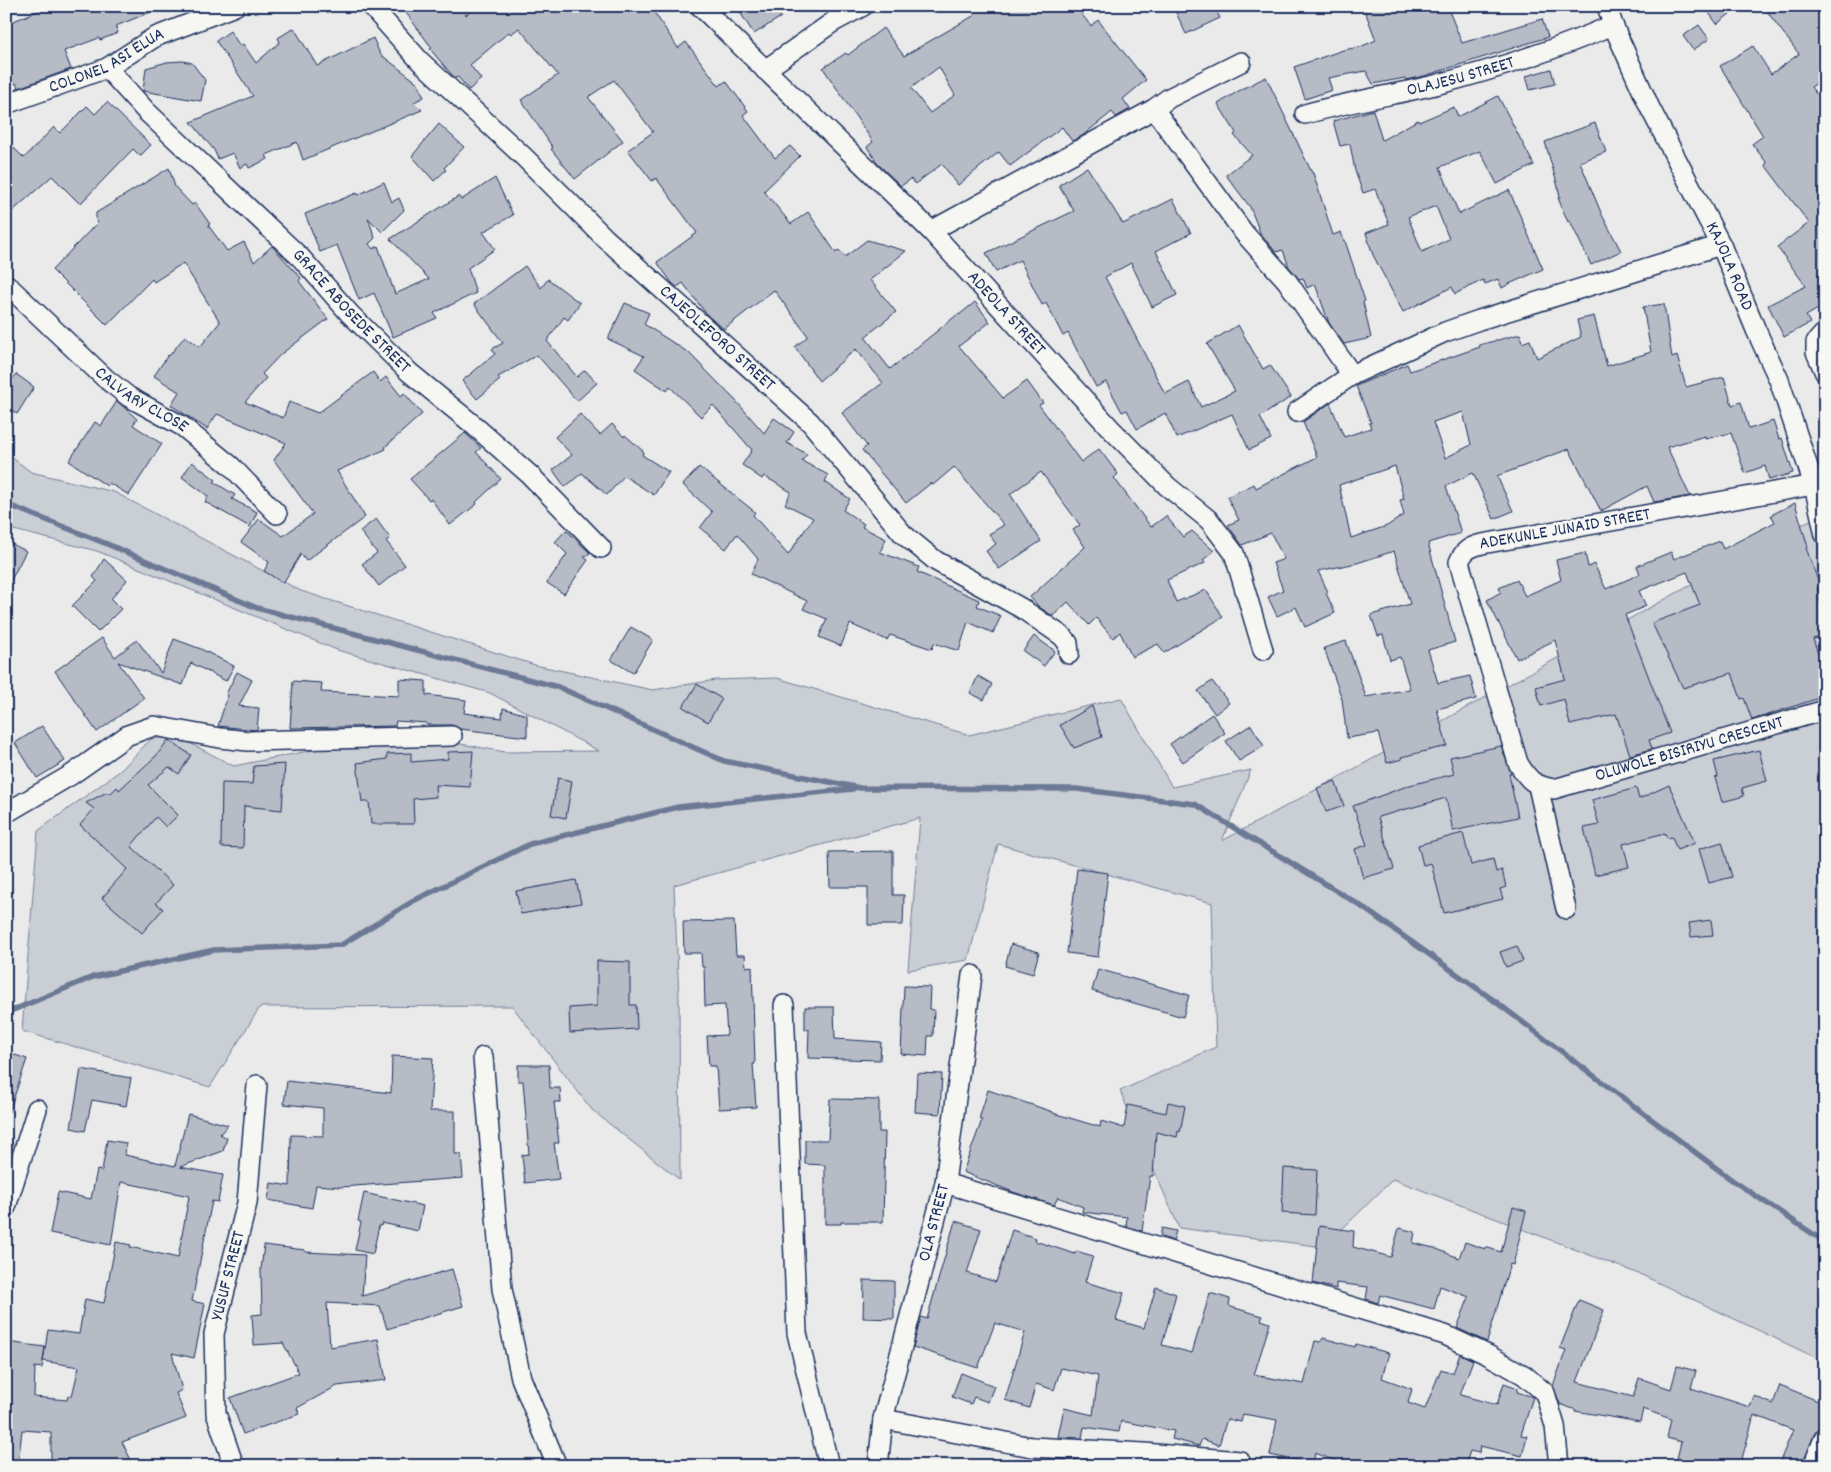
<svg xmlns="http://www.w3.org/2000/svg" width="1831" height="1472" viewBox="0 0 1831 1472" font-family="Dekko,sans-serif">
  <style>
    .green { fill: #caced5; stroke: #727e9a }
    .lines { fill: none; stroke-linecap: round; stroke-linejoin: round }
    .stream { stroke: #6c7995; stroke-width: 5.5 }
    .building { fill: #b6bbc6; stroke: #1b2f5e; fill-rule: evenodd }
    .minor-casing { stroke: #1b2f5e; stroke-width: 22 }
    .minor { stroke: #f6f6f2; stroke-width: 19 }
    .labels { text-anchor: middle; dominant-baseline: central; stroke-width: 5; stroke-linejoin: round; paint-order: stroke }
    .street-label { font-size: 18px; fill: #1b2f5e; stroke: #f6f6f2 }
  </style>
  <rect width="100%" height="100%" fill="#e9eae9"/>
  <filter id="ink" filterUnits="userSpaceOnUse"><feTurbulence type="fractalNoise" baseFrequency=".02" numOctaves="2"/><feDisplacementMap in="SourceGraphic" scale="10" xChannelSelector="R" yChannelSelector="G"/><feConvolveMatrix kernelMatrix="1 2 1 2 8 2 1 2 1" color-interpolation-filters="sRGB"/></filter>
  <g filter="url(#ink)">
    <!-- green -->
    <path class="green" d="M6 453 31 472 114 492 301 591 535 665 653 690 716 680 777 678 969 735 1121 698 1172 787 1251 770 1222 841 1825 512V1362L1644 1276 1393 1179 1324 1247 1179 1228 1120 1091 1216 1047 1212 903 998 844 968 960 908 970 920 818 674 885 679 998 680 1180 592 1110 512 1006 260 1007 210 1087 22 1031 38 831 121 770 151 739 176 736 234 766 343 744 428 738 505 752 599 751 490 693 337 650 97 551 6 528Z"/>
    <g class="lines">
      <!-- stream -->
      <g class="stream">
        <path d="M6 504 107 544 257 608 558 687 724 761 860 788 1077 789 1195 804 1358 904 1492 999 1732 1180 1825 1242"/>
        <path d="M6 1013 93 977 214 950 341 945 415 900 530 844 678 807 853 789"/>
      </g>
    </g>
    <!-- building -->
    <g class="building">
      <path d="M60 6H162L163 7 116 26 118 33 100 40 99 38 64 51 71 69 18 88 16 83 6 87V24L48 7 49 11Z"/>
      <path d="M401 6H460L466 15 476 6H650L678 48 686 42 719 86 726 81 748 111 743 115 775 158 790 146 800 156 764 191 791 224 808 212 836 253 839 250 845 257 867 240 906 251 870 280 896 312 865 337 890 369 958 314 959 315 975 302 990 322 959 346 1003 398 1027 381 1043 403 1039 405 1081 462 1099 449 1118 474 1114 478 1151 527 1166 516 1183 537 1192 531 1214 551 1203 560 1205 563 1167 580 1176 602 1206 590 1223 617 1164 653 1158 644 1132 657 1120 632 1113 638 1096 618 1089 625 1068 602 1053 616 1039 607 1030 597 1085 547 1073 530 1080 525 1041 472 1010 494 1041 541 999 569 986 551 996 544 989 534 1004 525 954 467 933 485 931 483 906 503 862 450 867 446 842 413 883 383 856 349 819 381 795 347 808 336 774 290 724 329 708 316 683 283 677 287 672 283 657 262 697 233 656 178 652 181 628 150 653 132 614 80 588 97 623 141 575 179 551 149 553 148 521 100 558 75 519 28 511 34 509 32 470 65 481 79 469 90 458 77 456 78 452 75 430 49 432 48Z"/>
      <path d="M736 6H774L781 17 754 34Z"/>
      <path d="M969 6H1075L1091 26 1098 20 1146 80 1123 99 1130 109 1116 117 1112 112 1082 136 1072 141 1062 127 1010 166 999 152 958 185 942 164 915 184 911 179 901 186 879 165 867 147 873 142 823 68 846 53 848 55 883 28 904 56 975 15ZM939 67 955 95 930 113 911 88Z"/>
      <path d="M1173 6H1214L1220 18 1186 34Z"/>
      <path d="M1363 6H1447L1462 43 1542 19 1548 37 1424 76 1406 80 1405 78 1373 84 1366 71 1328 78 1332 90 1305 99 1294 67 1343 50 1360 47 1376 40Z"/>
      <path d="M1704 6H1740L1717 24Z"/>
      <path d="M1763 6H1825V78L1811 87 1825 105V305L1806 316 1810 323 1784 337 1768 305 1806 286 1777 247 1809 223 1765 165 1767 163 1752 144 1763 136 1720 66 1753 46 1771 74 1799 54Z"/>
      <path d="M1699 25 1709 39 1693 50 1683 36Z"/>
      <path d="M294 28 317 66 373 38 380 54 418 83 424 97 414 102 422 110 303 160 297 142 266 155 268 159 249 168 247 164 240 168 233 153 218 159 214 150 191 122 253 96 216 41 230 31 240 46 243 44 256 63 280 42 278 38Z"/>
      <path d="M183 61 192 63 205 80 201 101 143 91 146 68 167 62Z"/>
      <path d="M1551 69 1555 84 1530 90 1526 76Z"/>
      <path d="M1266 77 1312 173H1313L1333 235 1341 232 1344 241H1345L1365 301 1363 302 1371 338 1344 344 1329 323 1315 284 1307 288 1303 278 1299 279 1289 267 1283 250 1276 252 1261 235 1250 207 1226 175 1252 155 1234 135 1236 133 1218 104 1240 90Z"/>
      <path d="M1498 96 1534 165 1497 184 1480 151 1440 167 1459 214 1509 190 1543 269 1509 284 1502 288 1498 279 1485 284 1483 280 1455 294 1452 287 1403 312 1373 255 1366 233 1389 224 1375 189 1363 193 1355 171 1350 144 1340 146 1333 121 1373 110 1382 140 1418 120 1419 122 1454 107 1458 117ZM1436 206 1449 239 1422 252 1408 217Z"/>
      <path d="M107 102 151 145 140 156 133 149 80 204 52 176 6 217V155L14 148 24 158 54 127 60 133 87 106 95 114Z"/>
      <path d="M1595 123 1606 152 1580 162 1602 215 1621 251 1591 265 1570 221 1568 222 1558 198H1560L1558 187 1545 142Z"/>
      <path d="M439 124 464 147 444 168 446 170 434 181 412 156Z"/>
      <path d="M1087 167 1123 224 1173 199 1191 233 1156 251 1177 295 1152 307 1131 263 1105 277 1165 394 1189 382 1201 407 1235 391 1207 344 1238 325 1263 369 1270 365 1291 397 1260 417 1271 439 1249 450 1232 414 1177 438 1165 413 1137 429 1127 410 1122 412 1106 382 1096 387 1068 333 1063 336 1046 303 1042 305 1020 260 996 272 986 253 1074 211 1059 185Z"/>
      <path d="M169 168 175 187 192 205 195 203 210 224 208 225 227 251 244 242 254 262 272 246 301 278 299 281 328 319 281 354 262 374 266 378 245 402 283 418 289 402 318 413 373 372 380 382 386 377 401 396 404 393 422 414 385 447 386 449 337 471 365 517 306 561 301 554 283 583 264 571 269 562 241 542 259 519 283 536 313 514 274 460 286 443 217 414 207 429 171 405 179 392 154 376 168 355 169 356 185 336 200 347 220 322 183 263 154 282 152 279 107 325 52 270 98 222 96 220V213Z"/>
      <path d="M495 178 513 215 483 232 495 249 468 268 476 293 434 313 437 318 393 337 374 293 359 300 337 245 320 252 305 214 357 193 358 195 384 182 392 202 399 198 404 210 382 232 368 218 375 238 369 244 373 249 378 246 395 294 429 279 390 239 459 196 461 200Z"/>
      <path d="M525 266 541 288 548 279 580 303 568 320 564 317 547 341 577 377 585 370 597 383 577 401 537 355 498 377 500 380 477 399 462 381 495 354 492 349 503 343 474 304Z"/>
      <path d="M625 303 649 313 644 324 689 353 736 401 764 433 774 418 794 432 787 443 807 454 802 461 828 475 825 482 850 499 843 510 864 524 862 527 886 539 880 552 919 567 917 572 979 600 977 606 1001 616 993 633 968 622 959 651 934 643 932 649 890 635 887 640 850 624 841 646 819 637 827 619 803 609 807 601 751 574 758 559 737 534 726 549 700 528 712 512 683 485 699 467 755 512 753 515 788 555 813 518 785 504 791 492 764 476 762 479 742 465 752 450 713 405 701 417 670 387 667 391 635 369 644 356 608 339Z"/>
      <path d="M1664 304 1672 358 1677 356 1686 387 1724 377 1732 405 1741 402 1749 429 1773 421 1779 439 1782 438 1793 473 1769 480 1765 466 1745 473 1731 433 1705 439V436L1667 447 1690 496 1654 502 1647 486 1601 511 1569 449 1497 476 1513 511 1494 519 1473 473 1446 486 1461 533 1428 543 1455 642 1428 650 1438 683 1470 676 1476 699 1437 709 1447 746 1401 757 1402 759 1387 763 1378 733 1347 738 1342 699 1324 648 1346 641 1366 697 1410 689 1400 657 1390 660 1383 635 1378 636 1371 615 1410 604 1394 551 1357 563 1318 571 1328 592 1326 593 1335 613 1305 627 1296 607 1277 616 1268 597 1283 590 1273 563 1284 559 1271 533 1242 545 1228 525 1239 520 1227 497 1254 484 1256 488 1317 457 1303 422 1330 403 1344 437 1371 428 1369 423H1371L1356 386 1407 364 1410 371 1480 347 1479 345 1520 334 1522 343 1530 340 1537 358 1581 337 1577 320 1594 316 1607 366 1651 352 1643 307ZM1463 412 1471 445 1445 458 1433 422ZM1395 466 1404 499 1400 500 1404 515 1387 526 1351 538 1339 485Z"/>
      <path d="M16 374 34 387 17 414 6 406V389Z"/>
      <path d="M117 401 137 419 133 425 162 444 129 495 109 483 107 486 69 461 95 422 101 426Z"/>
      <path d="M580 414 600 435 612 424 624 437 625 435 644 452 642 455 669 472 654 495 624 476 607 495 582 473 565 487 553 470 572 455 555 437Z"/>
      <path d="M465 433 481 448 476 452 501 479 476 502 477 504 450 525 431 499 429 500 410 479Z"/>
      <path d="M192 462 216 480 214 482 235 495 232 499 257 512 250 527 205 502 208 496 182 477Z"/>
      <path d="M1795 503 1808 547 1806 548 1820 586 1817 588 1825 624V636L1813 639 1825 674V696L1752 720 1744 698 1741 699 1732 673 1683 688 1652 623 1700 605 1687 572 1639 591 1646 606 1625 615 1670 733 1649 740 1652 749 1630 755 1616 714 1570 725 1564 699 1541 706 1536 687 1565 679 1555 640 1517 659 1487 600 1501 592 1499 588 1517 580 1525 596 1561 580 1556 560 1585 553 1588 567 1594 564 1606 589 1640 574 1637 566 1671 552 1674 559 1720 541 1723 549 1775 522 1771 515Z"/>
      <path d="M376 519 390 538 386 541 405 565 379 586 362 564 377 553 360 531Z"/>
      <path d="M566 530 590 553 584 557 588 560 564 594 547 583 567 554 555 542Z"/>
      <path d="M6 541 26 551 6 590Z"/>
      <path d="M104 559 127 580 111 599 121 609 98 632 72 606 97 581 93 577Z"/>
      <path d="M631 627 653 640 633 673 611 660Z"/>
      <path d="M1034 636 1055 651 1044 666 1023 651Z"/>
      <path d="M102 638 115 657 137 640 161 673 174 639 201 649 234 666 226 681 191 663 183 685 118 662 144 698 97 732 55 671Z"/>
      <path d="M237 672 252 680 239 706 259 708 257 730 218 726 228 695 226 694Z"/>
      <path d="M978 676 992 684 984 700 970 693Z"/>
      <path d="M399 679 426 681V695L466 700 464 713 502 718 503 708 527 715V737L460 729 452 725H427V723L396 721 395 726 290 728 293 681 322 683 321 692 399 696Z"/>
      <path d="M1212 681 1229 703 1215 714 1198 691Z"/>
      <path d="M697 684 722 699 708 722 683 707Z"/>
      <path d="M1092 706 1102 737 1074 748 1060 725Z"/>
      <path d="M1212 714 1225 733 1183 762 1170 744Z"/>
      <path d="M1251 725 1264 746 1239 761 1226 741Z"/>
      <path d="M42 726 65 761 37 778 15 743Z"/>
      <path d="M168 740 191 755 179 774 169 767 148 785 178 815 166 827 156 817 131 846 173 885 156 903 163 909 142 933 102 898 127 869 80 825 94 809 86 803 105 793H111L117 787 119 790 157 755Z"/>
      <path d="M1501 746 1511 773 1509 774 1518 817 1453 831 1446 798 1378 817 1394 869 1363 878 1355 849 1367 845 1353 806 1410 785 1454 774 1450 757Z"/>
      <path d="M1759 750 1767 781 1742 788 1744 796 1722 802 1715 778 1718 777 1714 761Z"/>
      <path d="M473 751 470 787 435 785 436 797 413 799 414 824H371L369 802H362L357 763 387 759V754L411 753V762L448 759V752Z"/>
      <path d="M285 764 282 810 244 806 243 848 221 847 222 783 252 784 254 766Z"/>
      <path d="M558 778 572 781 566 818 551 815Z"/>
      <path d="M1335 781 1344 806 1326 812 1317 788Z"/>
      <path d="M1669 785 1695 843 1677 850 1672 837 1667 838 1665 833 1623 844 1629 867 1595 875 1584 828 1599 825 1592 800 1636 788 1639 799Z"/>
      <path d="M1463 833 1471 865 1493 859 1496 872 1502 870 1506 887 1500 889 1503 899 1444 913 1431 863 1423 865 1418 845Z"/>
      <path d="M1722 842 1732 877 1709 883 1699 849Z"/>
      <path d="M893 851V895H904L903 925H868V887H830L829 852Z"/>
      <path d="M1077 869 1108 873 1098 957 1067 953Z"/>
      <path d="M576 880 581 903 521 914 516 891Z"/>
      <path d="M1711 920 1713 935 1691 937 1689 923Z"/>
      <path d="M734 921 736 955H745L746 967 752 966 755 1064H753L756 1107 719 1109 716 1066H709L707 1036 727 1035 725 1005 705 1006 704 967H702L701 953H684L683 922Z"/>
      <path d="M1011 944 1039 952 1033 974 1005 966Z"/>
      <path d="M1517 946 1523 961 1506 967 1500 952Z"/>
      <path d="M597 961 630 962V1005H636L637 1029 570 1033 569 1008 597 1006Z"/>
      <path d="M1098 969 1189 995 1183 1017 1092 991Z"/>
      <path d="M904 986 930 987 929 1009 934 1010 933 1036H928L927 1056 901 1054Z"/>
      <path d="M805 1007H834L835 1039 881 1042 880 1060 808 1058 809 1029 805 1030Z"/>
      <path d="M6 1052 27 1059 9 1112 6 1111Z"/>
      <path d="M392 1056 433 1058 430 1111H455V1154H461L463 1178 341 1187 316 1185 312 1208 268 1200 271 1183 290 1186 291 1135 323 1136V1108L284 1104 287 1081 391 1093Z"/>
      <path d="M518 1065H549L550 1088H560L561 1102H554L559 1143H554L559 1179 525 1183 522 1155 529 1154 523 1081H518Z"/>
      <path d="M81 1069 131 1078 126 1106 92 1100 85 1131 71 1128Z"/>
      <path d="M917 1073 942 1074 940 1114 915 1112Z"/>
      <path d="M988 1090 1053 1112V1113L1100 1127 1101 1121 1124 1128 1128 1105 1166 1113 1168 1102 1185 1106 1180 1132 1178 1131 1177 1137 1156 1132 1153 1176H1150L1142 1231 1126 1226 1127 1217 1082 1212 1083 1207 1058 1197 1054 1205 1013 1192 963 1172 982 1120 979 1119Z"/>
      <path d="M830 1099 879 1100V1132H885L883 1222H841V1224H825V1165L805 1164V1140H828Z"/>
      <path d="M188 1114 228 1125 220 1134 227 1138 223 1151 180 1167 223 1175 218 1202 212 1201 192 1301 205 1304 194 1358 172 1353 182 1390 176 1393 186 1418 122 1442 134 1466H51V1432L22 1430 18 1466H6V1342L45 1347 42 1368 35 1367 34 1397 67 1400 68 1396H72L79 1367 43 1361 48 1330 79 1334 85 1299 104 1303 116 1242 131 1245 130 1247 178 1258 189 1196 121 1182 111 1245 50 1233 58 1192 91 1199 97 1170 102 1171 107 1140 126 1143 125 1155 175 1166Z"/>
      <path d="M1284 1168 1317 1170 1315 1215 1282 1213Z"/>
      <path d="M364 1193 423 1206 418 1231 382 1223 381 1226 379 1225 373 1254 355 1250 361 1222 358 1221Z"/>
      <path d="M1513 1207 1526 1211 1513 1265 1510 1264 1487 1342 1457 1328 1469 1297 1440 1286 1434 1309 1380 1295 1378 1303 1366 1299 1368 1287 1336 1283V1289L1313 1283 1319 1226 1354 1231 1353 1247 1391 1257 1399 1228 1415 1232 1413 1243 1434 1248 1459 1258 1465 1242 1485 1249V1247L1501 1252Z"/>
      <path d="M955 1221 981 1229 967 1273 996 1282 1012 1230 1036 1238 1035 1241 1075 1254 1076 1251 1093 1256 1085 1282 1124 1293 1116 1320 1144 1328 1156 1287 1176 1294 1162 1345 1192 1353 1210 1293 1230 1299 1229 1305 1231 1307 1263 1316 1261 1320 1270 1323 1254 1375 1304 1384 1315 1341 1321 1342 1323 1338 1355 1347 1356 1344 1389 1353 1382 1378 1412 1389 1408 1403 1425 1409 1441 1369 1453 1373 1460 1354 1473 1360 1460 1395 1497 1405 1504 1383 1518 1388 1517 1392 1533 1397 1521 1435 1527 1436 1522 1456 1480 1446 1479 1453 1470 1451 1465 1466H1349L1315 1453 1313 1464 1270 1455 1277 1420 1243 1414 1241 1422 1227 1419 1219 1445 1202 1439 1199 1446 1172 1439 1174 1431 1121 1421 1119 1432 1084 1427 1082 1438 1058 1437 1064 1408 1093 1415 1098 1376 1061 1368 1054 1390 1036 1384 1029 1408 1005 1400 1025 1332 995 1323 978 1368 913 1347 921 1317 927 1319Z"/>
      <path d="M1162 1228 1176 1231 1173 1241 1160 1236Z"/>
      <path d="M264 1245 305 1250V1252L365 1255 362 1296 452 1269 463 1306 387 1329 380 1306 327 1303 330 1347 378 1339 386 1380 337 1386 297 1408 299 1414 243 1434 230 1398 299 1373 283 1343 254 1345 252 1315 262 1314 261 1269Z"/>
      <path d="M864 1280 894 1281V1319L863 1318Z"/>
      <path d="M1579 1300 1604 1310 1577 1382 1633 1397 1639 1378 1671 1389 1677 1366 1696 1371 1691 1388 1750 1407 1754 1396 1773 1404 1780 1385 1825 1404V1420L1823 1425 1818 1428 1815 1432 1802 1466H1778L1793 1430 1754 1415 1740 1466H1687L1676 1463 1681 1442 1667 1438 1671 1419 1643 1409 1640 1422 1575 1411 1576 1410 1560 1404 1553 1386 1566 1350 1560 1348Z"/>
      <path d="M961 1373 994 1386 988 1402 974 1397 971 1404 952 1397Z"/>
      <path d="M1057 1460 1077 1461 1076 1466H1056Z"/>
    </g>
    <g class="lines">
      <!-- minor casing -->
      <g class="minor-casing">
        <g id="minor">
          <path id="s1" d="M371 6 420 61 524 157 605 238 810 422 903 534 936 561 1021 608 1062 636 1068 643 1069 654"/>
          <path id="s2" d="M700 6 931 231 1111 429 1167 486 1209 520 1234 553 1263 650"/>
          <path id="s3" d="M1607 6 1613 25 1650 108 1721 245 1756 330 1779 380 1814 485 1825 535"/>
          <path id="s4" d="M107 68 146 111 301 258 350 314 409 372 470 422 530 475 601 548"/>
          <path d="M765 70 833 22 863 6"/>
          <path id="s5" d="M6 104 107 68 155 37 235 6"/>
          <path d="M1154 109 1244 233 1287 281 1352 375"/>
          <path id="s6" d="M1305 114C1348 102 1392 95 1435 85 1497 69 1555 50 1613 25"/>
          <path d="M931 231 1154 109 1169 98 1241 62"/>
          <path id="s7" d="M6 284 105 378 129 397 182 426 231 466 277 514"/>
          <path d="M1825 332 1816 342V352L1825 373"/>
          <path d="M1297 412 1352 375 1445 332 1479 320 1721 245"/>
          <path id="s8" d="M1825 483 1482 544C1470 547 1464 550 1459 562L1518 763C1529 781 1533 785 1554 789L1825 710"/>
          <path d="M1538 786 1566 909"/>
          <path d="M6 813 71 775 128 735 154 726 220 738 248 741 452 736"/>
          <path d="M784 1005 797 1333 829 1466"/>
          <path d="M483 1057 502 1289 521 1378 557 1466"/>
          <path d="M945 1183 1445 1335 1488 1355 1524 1375 1545 1393 1555 1426 1559 1466"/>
          <path d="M6 1207 37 1109"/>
          <path d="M883 1419 1032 1447 1144 1453 1240 1461"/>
          <path id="s9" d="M234 1466 216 1413 214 1334 247 1203 257 1085"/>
          <path id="s10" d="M878 1466 883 1419 945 1183 972 975"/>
          <path d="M1813 1466 1825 1436"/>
        </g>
      </g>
      <!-- minor -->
      <use href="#minor" class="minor"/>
    </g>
  </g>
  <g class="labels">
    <!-- street labels -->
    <g class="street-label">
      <text stroke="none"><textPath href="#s5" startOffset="110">COLONEL ASI ELUA</textPath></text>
      <text stroke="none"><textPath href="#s6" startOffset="160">OLAJESU STREET</textPath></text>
      <text stroke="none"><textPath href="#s3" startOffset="288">KAJOLA ROAD</textPath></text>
      <text stroke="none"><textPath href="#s4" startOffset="345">GRACE ABOSEDE STREET</textPath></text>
      <text stroke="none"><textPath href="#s2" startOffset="434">ADEOLA STREET</textPath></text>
      <text stroke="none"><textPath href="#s1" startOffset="480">CAJEOLEFORO STREET</textPath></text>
      <text stroke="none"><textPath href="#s7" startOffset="179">CALVARY CLOSE</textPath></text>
      <text transform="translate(1565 530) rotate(-10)">ADEKUNLE JUNAID STREET</text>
      <text stroke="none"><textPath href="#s8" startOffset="776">OLUWOLE BISIRIYU CRESCENT</textPath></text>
      <text stroke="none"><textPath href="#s10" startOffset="250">OLA STREET</textPath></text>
      <text stroke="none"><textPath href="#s9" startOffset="195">YUSUF STREET</textPath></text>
    </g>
  </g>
  <!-- margin -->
  <rect width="1831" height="1472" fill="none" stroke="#f6f6f2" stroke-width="25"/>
  <rect x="12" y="12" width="1806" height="1447" fill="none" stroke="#1b2f5e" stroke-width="2" filter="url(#ink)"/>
</svg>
